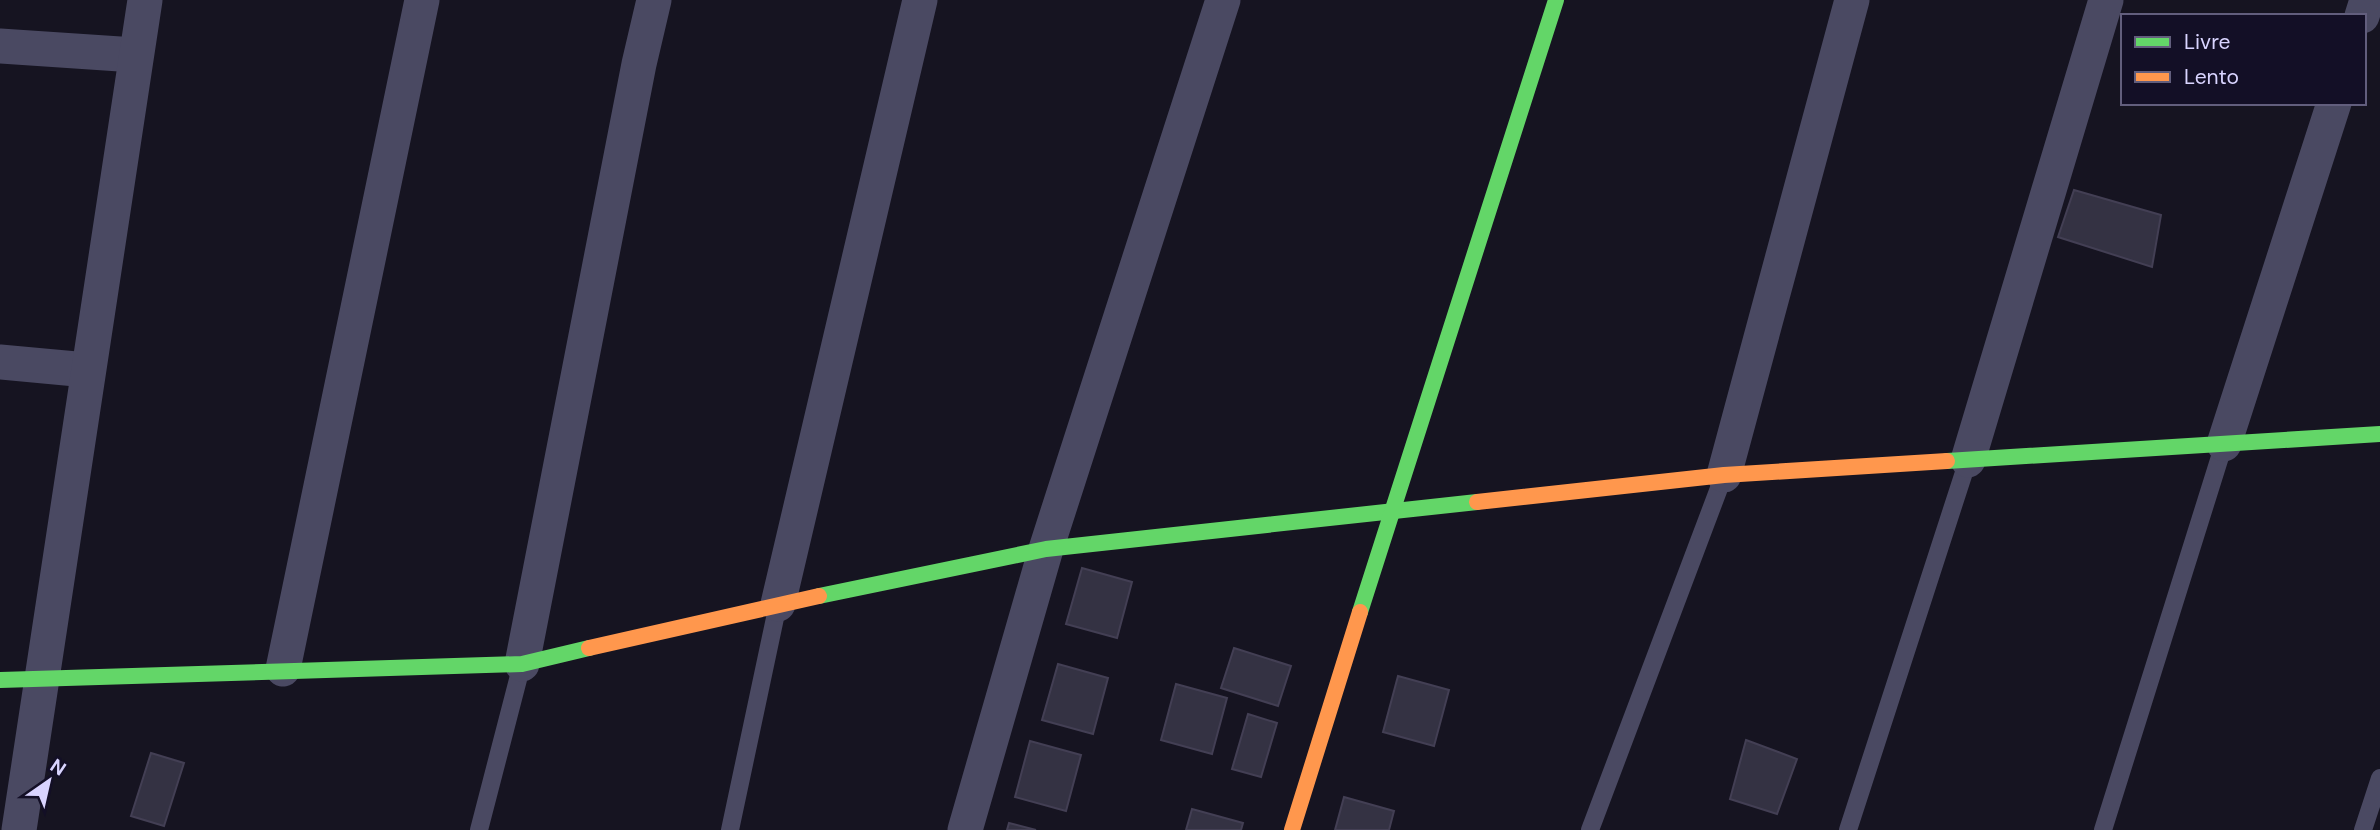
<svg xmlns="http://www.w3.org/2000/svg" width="2380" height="830" viewBox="0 0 2380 830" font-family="'DM Sans',sans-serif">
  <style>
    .building { fill: #343243; stroke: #433f54; stroke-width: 2 }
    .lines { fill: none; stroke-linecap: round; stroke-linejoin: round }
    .lane { stroke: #4a4962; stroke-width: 18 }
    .street { stroke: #4a4962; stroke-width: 35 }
    .fast { stroke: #63d668; stroke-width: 16 }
    .slow { stroke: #ff974d; stroke-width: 16 }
  </style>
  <rect width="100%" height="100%" fill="#161421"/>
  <!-- building -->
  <g class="building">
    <path d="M2074 190 2161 215 2152 267 2058 237Z"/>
    <path d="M1082 568 1132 582 1117 638 1066 624Z"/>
    <path d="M1234 648 1291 666 1278 706 1221 688Z"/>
    <path d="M1058 664 1108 678 1093 734 1042 720Z"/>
    <path d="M1398 676 1449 690 1434 746 1383 732Z"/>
    <path d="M1176 684 1227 698 1212 754 1161 740Z"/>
    <path d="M1248 714 1277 723 1261 777 1232 769Z"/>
    <path d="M1746 740 1797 759 1777 814 1730 799Z"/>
    <path d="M1030 741 1081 755 1066 811 1015 797Z"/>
    <path d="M151 753 184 763 164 826 131 816Z"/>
    <path d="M1344 797 1394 811 1389 830H1335Z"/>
    <path d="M1192 809 1243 823 1241 830H1186Z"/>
    <path d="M1009 823 1036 830H1007Z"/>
  </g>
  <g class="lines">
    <!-- lane -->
    <g class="lane">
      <path d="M479 830 522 664"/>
      <path d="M730 830 778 604"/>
      <path d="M1590 830 1724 475"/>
      <path d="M1848 830 1968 460"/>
      <path d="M2103 830 2224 444"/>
      <path d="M2363 830 2380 778"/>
    </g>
    <!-- street -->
    <g class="street">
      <path d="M2362 16 2367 0"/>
      <path d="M0 46 135 55"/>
      <path d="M0 362 87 370"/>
      <path d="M2224 444 2334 103"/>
      <path d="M1968 460 2106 0"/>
      <path d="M1724 475 1852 0"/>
      <path d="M778 604 920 0"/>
      <path d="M522 664 639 64 654 0"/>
      <path d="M283 669 422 0"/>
      <path d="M19 830 145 0"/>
      <path d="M965 830 1046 549 1223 0"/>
    </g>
    <!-- fast -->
    <g class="fast">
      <path d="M1947 461 2380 434"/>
      <path d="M819 596 1046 549 1477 502"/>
      <path d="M1360 612 1556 0"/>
      <path d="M0 680 522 664 589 648"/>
    </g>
    <!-- slow -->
    <g class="slow">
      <path d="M1477 502 1724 475 1947 461"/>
      <path d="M589 648 819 596"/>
      <path d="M1292 830 1360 612"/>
    </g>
  </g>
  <!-- legend -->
  <rect x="2121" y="14" width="245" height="91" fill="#130f26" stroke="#625e7d" stroke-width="2"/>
  <rect x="2135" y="37" width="35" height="10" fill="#63d668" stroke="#625e7d" stroke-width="2"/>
  <text x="2184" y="49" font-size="21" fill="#d9d4ff">Livre</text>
  <rect x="2135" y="72" width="35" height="10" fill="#ff974d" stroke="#625e7d" stroke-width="2"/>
  <text x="2184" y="84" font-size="21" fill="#d9d4ff">Lento</text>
  <!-- north arrow -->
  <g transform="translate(49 781) rotate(34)" stroke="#130f26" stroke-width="5" paint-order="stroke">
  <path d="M0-5L12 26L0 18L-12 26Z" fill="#d9d4ff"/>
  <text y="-10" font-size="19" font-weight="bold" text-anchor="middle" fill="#d9d4ff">N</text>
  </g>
</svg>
